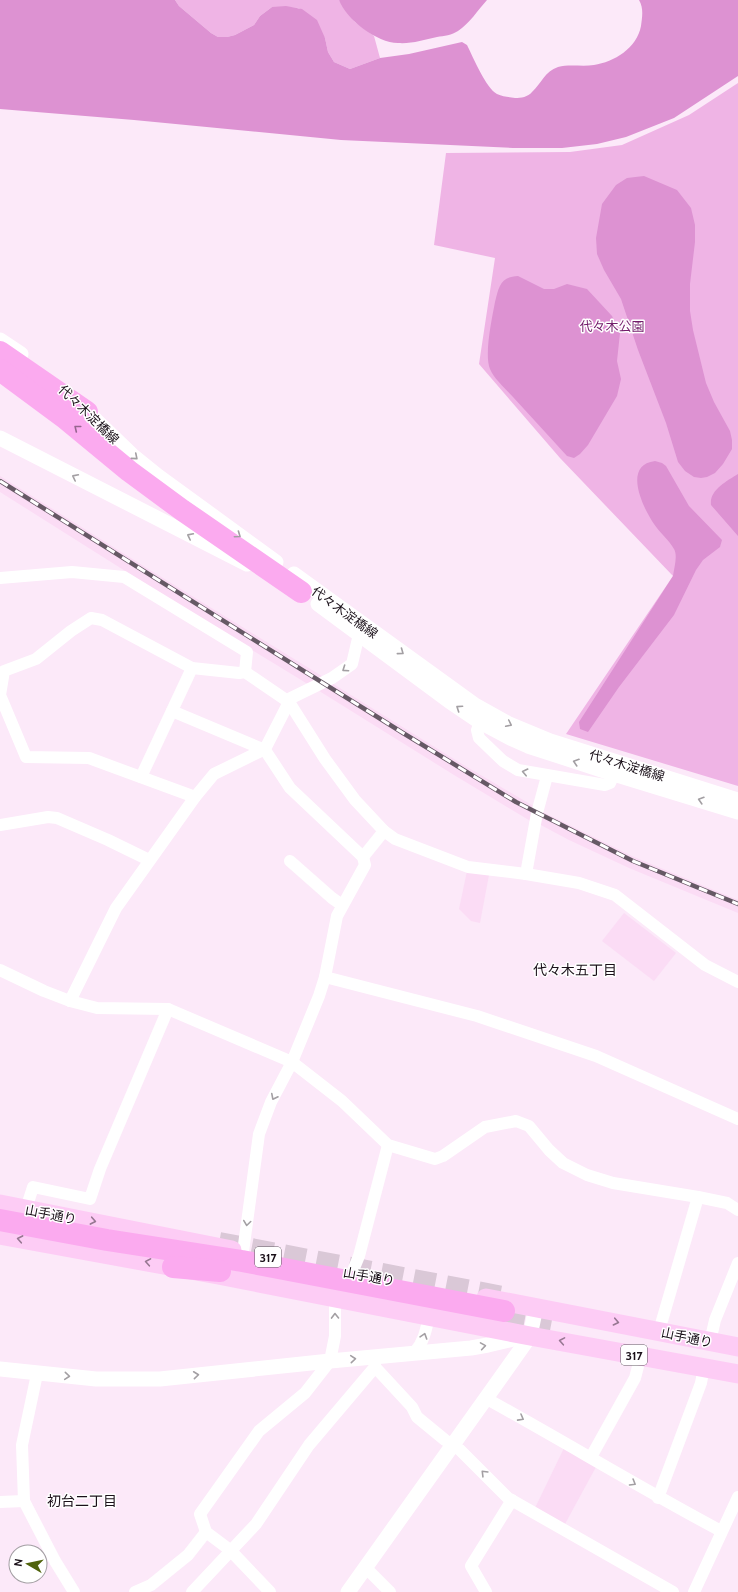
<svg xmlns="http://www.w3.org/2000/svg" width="738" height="1592" viewBox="0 0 738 1592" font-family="Cabin,'Noto Sans JP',sans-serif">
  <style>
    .built { fill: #fbdcf5 }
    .green { fill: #efb4e5 }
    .forest { fill: #dd92d2 }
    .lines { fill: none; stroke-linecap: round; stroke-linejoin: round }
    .motorway-tunnel { stroke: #dac8d7; stroke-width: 22; stroke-dasharray: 22 11; stroke-linecap: butt }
    .minor { stroke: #fff; stroke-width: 12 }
    .tertiary { stroke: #fff; stroke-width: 15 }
    .primary { stroke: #fdccf5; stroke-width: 19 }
    .motorway { stroke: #fbaaef; stroke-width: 22 }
    .rail-casing { stroke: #665965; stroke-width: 4.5 }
    .rail { stroke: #fff; stroke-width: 3; stroke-dasharray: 9; stroke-linecap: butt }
    .oneway { stroke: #96658f }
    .oneway2 { stroke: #a39fa3 }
    .oneway3 { stroke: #977792 }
    .labels { text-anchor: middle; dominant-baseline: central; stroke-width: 3; stroke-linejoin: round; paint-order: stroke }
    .shield { fill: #fff; stroke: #5f585e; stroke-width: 1 }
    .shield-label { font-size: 12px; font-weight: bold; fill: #1a1019 }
    .park-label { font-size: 13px; fill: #731c6b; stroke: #fff }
    .street-label { font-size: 13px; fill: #1a1019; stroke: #fff }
    .neighbourhood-label { font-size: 14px; fill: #1a1019; stroke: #fff }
  </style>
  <rect width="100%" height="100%" fill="#fce9f9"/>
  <!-- built -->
  <g class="built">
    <path d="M0 476 150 570 325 678 311 686 206 622 0 492Z"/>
    <path d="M330 682 462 764 535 807 532 822 454 775 316 689Z"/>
    <path d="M541 811 634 857 738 900V913L629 868 569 840 539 824Z"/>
    <path d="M467 871 489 875 480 923 471 921 459 909Z"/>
    <path d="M624 913 676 953 654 981 602 941Z"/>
    <path d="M564 1448 596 1467 565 1524 535 1508Z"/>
  </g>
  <!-- green -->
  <g class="green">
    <path d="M175 0H339L355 22 374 36 380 58 350 69 334 62 328 52 325 38 299 8 272 7 260 16 254 25 235 35 227 37H218L211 33 179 6Z"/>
    <path d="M738 83V786L566 734 673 576 560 458 479 364 495 258 434 245 446 153 570 152 622 145 689 115Z"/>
  </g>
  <!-- forest -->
  <g class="forest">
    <path d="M0 0H175L179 6 211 33 218 37H227L235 35 254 25 260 16 272 7 286 6 302 9 317 20 325 38 328 52 334 62 350 69 380 58 409 54 462 42 467 45C473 57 486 88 497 94 503 97 509 97 515 98 521 98 528 97 532 92 541 84 545 71 558 67 569 64 583 67 594 65 614 62 637 48 641 26 642 17 644 9 639 0H738V76L674 118 626 137 597 144 562 148H513L341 140 134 120 0 109Z"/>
    <path d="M339 0H487C478 10 469 24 458 31 452 35 444 36 437 37 424 40 411 44 398 43 377 43 346 19 339 0Z"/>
    <path d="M644 176 677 190 691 208 695 225V242L690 284V311L693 330 706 383 714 402 730 431 732 440V449L723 464 715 473 707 477 701 478 694 477 685 471 678 462 666 423 638 350 621 299 604 270 597 254 596 238 602 204 616 185 627 178Z"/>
    <path d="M518 276 544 289H554L567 284 587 289 612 316 620 333 617 361 621 379 617 396 588 445 580 454 574 458 567 456C549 436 531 417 513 397 506 389 494 379 490 369 484 355 492 318 495 302 499 287 500 277 518 276Z"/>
    <path d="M655 461 662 463 666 466 689 506 722 540 720 547 703 560 696 570 674 615 619 687 588 732 580 729 579 722 673 576C674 568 678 556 674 549 669 540 660 533 654 524 643 508 622 465 655 461Z"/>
    <path d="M738 474V536L711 505C709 490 727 481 738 474Z"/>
  </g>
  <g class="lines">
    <!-- motorway-tunnel -->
    <g class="motorway-tunnel">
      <path d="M219 1243 508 1298"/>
      <path d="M504 1311 552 1320"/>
    </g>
    <!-- minor -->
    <g class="minor">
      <path d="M0 578 72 572 124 577 247 652 245 672"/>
      <path d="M172 711 265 750 290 788 363 857 365 865 337 916 325 977 319 996 292 1062 271 1102 259 1134 243 1252"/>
      <path d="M480 722 477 730 479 738 503 761 518 770 605 785 610 783 617 767"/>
      <path d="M141 777 192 668"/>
      <path d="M195 797 89 758 26 757 0 695 4 671 36 659 71 631 91 618 102 620 192 668 239 673 245 672 289 702 325 759 355 800 384 831 395 839 468 867 526 874 579 883 615 895 705 965 738 982"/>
      <path d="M0 825 48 817 57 818 108 840 149 860"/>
      <path d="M363 857 384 831"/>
      <path d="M290 861 332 898 342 905"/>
      <path d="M526 874 537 813 547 776"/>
      <path d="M0 970 44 991 70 1001 97 1008 168 1009 292 1062 342 1101 388 1145 435 1159 443 1156 485 1127 516 1121 529 1126 549 1150 563 1163 587 1175 613 1183 698 1197 727 1203 738 1210"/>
      <path d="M325 977 477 1016 596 1056 738 1119"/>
      <path d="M70 1001 116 908 195 797 214 774 265 749 291 698 332 678 352 664 359 634"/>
      <path d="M26 1209 33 1187 90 1199 100 1169 168 1009"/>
      <path d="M352 1273 359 1256 388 1145"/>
      <path d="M659 1331 698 1197"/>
      <path d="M710 1342 715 1320 738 1263"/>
      <path d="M414 1353C424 1342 426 1330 429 1316"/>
      <path d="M375 1357V1367L412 1407 417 1417 445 1440 460 1450 508 1498 673 1592"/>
      <path d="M37 1374 22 1445 24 1501 55 1561 74 1592"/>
      <path d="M487 1399C565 1442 642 1489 721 1531"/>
      <path d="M591 1457 635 1378 642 1351"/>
      <path d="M658 1498 701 1383 704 1367"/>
      <path d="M0 1502 24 1501"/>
      <path d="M366 1568 390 1592"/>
      <path d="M135 1592 151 1585 188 1555 206 1532"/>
      <path d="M192 1592 256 1524 309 1445 375 1367"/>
      <path d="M270 1592 230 1550 206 1532 200 1514 259 1431 305 1393 330 1361 335 1336V1298"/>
      <path d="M486 1592 471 1566 512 1500"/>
      <path d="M694 1592 738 1497"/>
    </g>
    <!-- tertiary -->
    <g class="tertiary">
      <path d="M0 340 21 354"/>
      <path d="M81 406 132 455 158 476 276 562"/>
      <path d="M0 438 247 564"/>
      <path d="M294 574 475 705 509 724 550 741 738 800"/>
      <path d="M318 604 449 701 480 722 510 738 528 746 614 774 738 812"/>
      <path d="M0 1369 96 1379H160L330 1361 471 1348 488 1345 527 1336"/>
      <path d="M348 1592 521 1349 530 1336 536 1307"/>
    </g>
    <!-- primary -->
    <g class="primary">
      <path d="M0 1204 232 1250"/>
      <path d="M0 1235 218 1275 530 1336 738 1374"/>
      <path d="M486 1298 738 1347"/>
    </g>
    <!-- motorway -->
    <g class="motorway">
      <path d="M0 352 87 412"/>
      <path d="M0 370 66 419 129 471 182 510 301 592"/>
      <path d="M0 1220 107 1240 242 1261 504 1311"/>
      <path d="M173 1267 220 1271"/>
    </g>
    <!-- rail casing -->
    <g class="rail-casing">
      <path id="rail" d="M0 481 403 733 516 802 633 861 738 904"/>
    </g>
    <!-- rail -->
    <use href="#rail" class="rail"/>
  </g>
  <!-- one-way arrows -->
  <defs><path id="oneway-chevron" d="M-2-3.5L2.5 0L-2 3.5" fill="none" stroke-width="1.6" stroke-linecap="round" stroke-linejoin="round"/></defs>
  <use class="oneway" href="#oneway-chevron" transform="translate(77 428) rotate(-141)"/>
  <g class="oneway2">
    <use href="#oneway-chevron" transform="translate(135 457) rotate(40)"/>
    <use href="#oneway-chevron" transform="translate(75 477) rotate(-153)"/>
    <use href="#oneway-chevron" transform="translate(238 535) rotate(35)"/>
    <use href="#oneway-chevron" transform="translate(190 536) rotate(-153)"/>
    <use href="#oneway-chevron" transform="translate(401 652) rotate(36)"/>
    <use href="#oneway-chevron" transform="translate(345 669) rotate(146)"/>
    <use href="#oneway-chevron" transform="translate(459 708) rotate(-146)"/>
    <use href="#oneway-chevron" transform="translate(509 724) rotate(26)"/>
    <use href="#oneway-chevron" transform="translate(576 762) rotate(-162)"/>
    <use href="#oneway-chevron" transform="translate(525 772) rotate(-167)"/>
    <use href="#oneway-chevron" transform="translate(701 800) rotate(-163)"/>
    <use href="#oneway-chevron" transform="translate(274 1097) rotate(117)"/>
    <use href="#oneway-chevron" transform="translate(247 1223) rotate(98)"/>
    <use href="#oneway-chevron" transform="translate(335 1316) rotate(-91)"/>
    <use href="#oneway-chevron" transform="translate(424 1336) rotate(-72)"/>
    <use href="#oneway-chevron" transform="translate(483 1346) rotate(-9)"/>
    <use href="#oneway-chevron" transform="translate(353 1359) rotate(-5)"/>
    <use href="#oneway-chevron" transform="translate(196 1375) rotate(-6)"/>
    <use href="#oneway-chevron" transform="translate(67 1376) rotate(5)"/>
    <use href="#oneway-chevron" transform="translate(521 1418) rotate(29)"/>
    <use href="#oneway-chevron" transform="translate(484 1473) rotate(-135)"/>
    <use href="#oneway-chevron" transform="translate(633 1483) rotate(31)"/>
  </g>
  <g class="oneway3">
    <use href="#oneway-chevron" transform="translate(93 1221) rotate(11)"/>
    <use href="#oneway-chevron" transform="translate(20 1239) rotate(-169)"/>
    <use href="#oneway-chevron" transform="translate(148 1262) rotate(-170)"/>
    <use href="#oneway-chevron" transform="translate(616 1322) rotate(12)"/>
    <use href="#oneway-chevron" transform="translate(562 1341) rotate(-170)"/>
  </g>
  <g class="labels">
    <!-- shield labels -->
    <g class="shield">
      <rect x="255" y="1247" width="26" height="20" rx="3"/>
      <rect x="621" y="1345" width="26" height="20" rx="3"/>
    </g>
    <g class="shield-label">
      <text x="268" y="1257">317</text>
      <text x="634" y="1355">317</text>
    </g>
    <!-- park labels -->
    <g class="park-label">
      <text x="612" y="326">代々木公園</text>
    </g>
    <!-- street labels -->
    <g class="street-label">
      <text transform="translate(89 414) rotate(44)">代々木淀橋線</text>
      <text transform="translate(345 612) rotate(36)">代々木淀橋線</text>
      <text transform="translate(627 765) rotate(17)">代々木淀橋線</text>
      <text transform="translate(51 1214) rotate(11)">山手通り</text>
      <text transform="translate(369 1276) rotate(10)">山手通り</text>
      <text transform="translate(687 1337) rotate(12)">山手通り</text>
    </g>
    <!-- neighbourhood labels -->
    <g class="neighbourhood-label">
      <text x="575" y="970">代々木五丁目</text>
      <text x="82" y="1501">初台二丁目</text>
    </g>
  </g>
  <!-- north arrow -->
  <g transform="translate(28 1564) rotate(279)"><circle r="19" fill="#ffffff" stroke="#a39fa3"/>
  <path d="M0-3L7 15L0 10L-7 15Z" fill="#50630c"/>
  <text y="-6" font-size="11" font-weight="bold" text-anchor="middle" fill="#1a1019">N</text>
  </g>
</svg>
